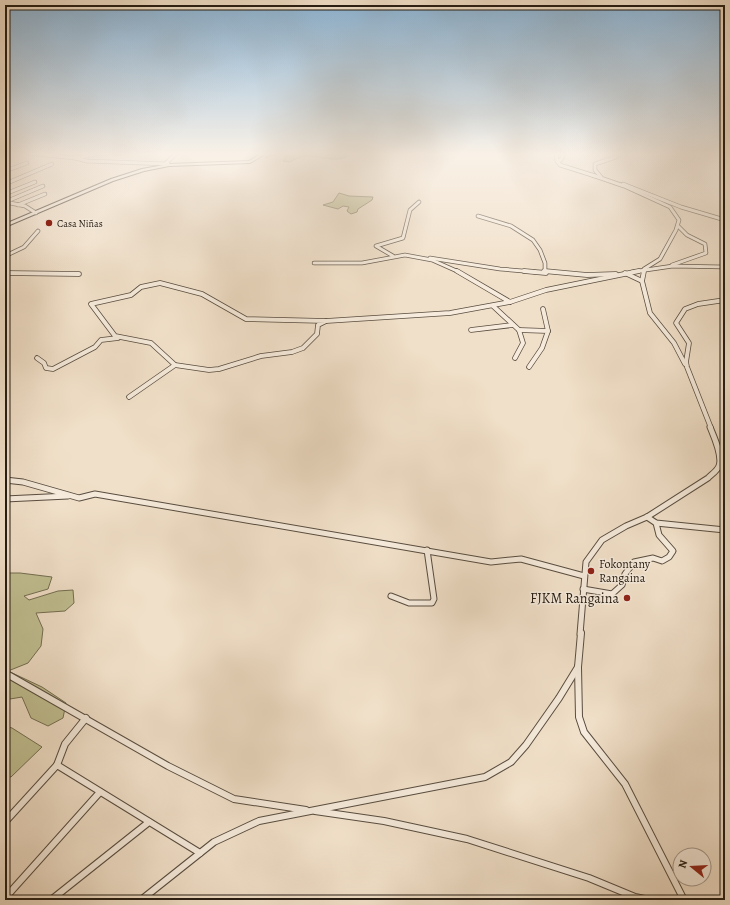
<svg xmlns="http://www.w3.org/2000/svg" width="730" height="905" viewBox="0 0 730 905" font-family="Alegreya,serif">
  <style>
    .green { fill: #c1c092; stroke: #736e52 }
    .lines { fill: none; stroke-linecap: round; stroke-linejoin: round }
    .street-far3-casing { stroke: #584d40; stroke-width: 4.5 }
    .street-far2-casing { stroke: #584d40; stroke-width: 5.5 }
    .street-far1-casing { stroke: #584d40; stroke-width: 7 }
    .street-casing { stroke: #584d40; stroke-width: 8 }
    .secondary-casing { stroke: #251c13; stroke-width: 2 }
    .street-far3 { stroke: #f6ebdc; stroke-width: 3 }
    .street-far2 { stroke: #f6ebdc; stroke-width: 4 }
    .street-far1 { stroke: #f6ebdc; stroke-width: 5 }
    .street { stroke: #f6ebdc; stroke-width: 6 }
    .secondary { fill: #f6ebdc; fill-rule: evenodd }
    .poi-dot { fill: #8f2418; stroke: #f6ebdc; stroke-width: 1.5 }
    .labels { text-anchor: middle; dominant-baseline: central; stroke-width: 3; stroke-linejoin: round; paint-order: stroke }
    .far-poi-label { font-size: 10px; fill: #251c13; stroke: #f6ebdc; text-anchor: start }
    .poi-label { font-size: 12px; fill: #251c13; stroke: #f6ebdc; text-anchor: start }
    .near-poi-label { font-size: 14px; fill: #251c13; stroke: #f6ebdc; text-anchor: end }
  </style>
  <rect width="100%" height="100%" fill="#f1e0c9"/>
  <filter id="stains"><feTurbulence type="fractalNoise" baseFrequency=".005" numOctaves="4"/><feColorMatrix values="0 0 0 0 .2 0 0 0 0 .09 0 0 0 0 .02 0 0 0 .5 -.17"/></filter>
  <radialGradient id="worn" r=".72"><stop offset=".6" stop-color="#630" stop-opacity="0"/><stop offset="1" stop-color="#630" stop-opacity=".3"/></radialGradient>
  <!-- green -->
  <g class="green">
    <path d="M272 153H343L350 155C329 167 312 147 290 162L283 161 287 156 281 153 265 158Z"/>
    <path d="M339 193 349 196 373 197 372 200 358 209 357 212 351 214 347 211 349 207 343 206 338 209 323 205 333 202Z"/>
    <path d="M5 573H20L52 577 48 589 24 596 29 600 58 591 73 590 74 603 65 611 36 613 43 629 41 646 28 663 8 671 42 687 66 703 63 718 48 726 31 718 22 697 10 699 5 701Z"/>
    <path d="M5 726 12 728 42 747 11 777 5 776Z"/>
  </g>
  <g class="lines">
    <!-- street-far3 casing -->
    <g class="street-far3-casing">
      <g id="street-far3">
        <path d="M27 153 75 158 96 154 121 153"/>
        <path d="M556 153 557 161 560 165 595 176"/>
        <path d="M75 158 87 161 168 164"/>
        <path d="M557 161 561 160 564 153"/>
        <path d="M5 164 9 156 6 153"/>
        <path d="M168 164 166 163 177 153"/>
        <path d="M5 171 27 163"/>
        <path d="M592 175 624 186 670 207 679 220 676 230 660 259 644 269 643 272"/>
        <path d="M601 177 595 170V164L616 157 620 153"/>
        <path d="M5 184 52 164"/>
        <path d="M623 184 681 207 725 220"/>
        <path d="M5 194 35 182"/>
        <path d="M5 202 43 186"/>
        <path d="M5 202 25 206 36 213"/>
        <path d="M18 205 45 194"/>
        <path d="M478 216 511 226 533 240 540 250 545 263V272"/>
        <path d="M5 256 24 247 38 231"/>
        <path d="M393 256 376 246 403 238 410 210 419 202"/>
        <path d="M430 258 500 269 535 272"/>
        <path d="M314 263H362L405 255 432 260 459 272"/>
        <path d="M672 265 706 253 705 244 687 235 678 226"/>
        <path d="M632 272 673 266 725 267"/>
      </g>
    </g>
    <!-- street-far2 casing -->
    <g class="street-far2-casing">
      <g id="street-far2">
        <path d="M457 271 510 302"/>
        <path d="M524 271 546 273"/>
        <path d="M544 271 587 275 616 274"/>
        <path d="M644 271 642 281 650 313 674 343 685 364"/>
        <path d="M5 273 79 274"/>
        <path d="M625 273 642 281"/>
        <path d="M160 283 202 294 246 319 326 321 318 325 317 334 303 348 292 352 261 356 219 369 209 370 175 365 151 343 115 336 91 304 131 295 141 287Z"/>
        <path d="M493 306 519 330 523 343 515 358"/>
        <path d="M543 309 548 331"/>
        <path d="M326 321 450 313 510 302 546 290 639 271"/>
        <path d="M471 330 513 325"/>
        <path d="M519 330 548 331 542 348 529 367"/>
        <path d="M37 358 44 363 46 368 53 369 95 347 101 340 118 338"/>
        <path d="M129 397 175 365"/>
        <path d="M711 428 687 367 686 362 689 343 676 323 685 309 698 304 725 300"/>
      </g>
    </g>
    <!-- street-far1 casing -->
    <g class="street-far1-casing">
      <g id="street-far1">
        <path d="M5 480 23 482 79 498 95 494 491 562 521 559 584 576"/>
        <path d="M5 499 68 496"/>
        <path d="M647 517 656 523 725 530"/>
        <path d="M583 589 612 594 622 585 625 574 634 562 653 558 662 561 669 557 673 551 659 535 656 523"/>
        <path d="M391 596 409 603H432L434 599 427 550"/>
        <path d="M580 634 586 562 602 540 626 526 647 517 708 478C712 474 717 471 719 466 723 456 714 437 710 427"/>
      </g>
    </g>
    <!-- street casing -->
    <g class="street-casing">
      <g id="street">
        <path d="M578 667 579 717 584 732 625 784 684 900"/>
        <path d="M5 673 168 766 234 799 306 810"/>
        <path d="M57 765 65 744 86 718"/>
        <path d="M315 811 384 821 467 839 589 878 635 897 649 900"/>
        <path d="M5 822 57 765 200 853"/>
        <path d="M5 898 100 792"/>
        <path d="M51 900 149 822"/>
        <path d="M141 900 214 842 259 821 485 777 511 762 526 745 559 698 578 667 581 633"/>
      </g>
    </g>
    <!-- secondary casing -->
    <g class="secondary-casing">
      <path id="secondary" d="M262 153H267L250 163 169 166 144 171 113 181 5 227V224L111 179 142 169 169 164 249 161Z"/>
    </g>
    <!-- street-far3 -->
    <use href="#street-far3" class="street-far3"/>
    <!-- street-far2 -->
    <use href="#street-far2" class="street-far2"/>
    <!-- street-far1 -->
    <use href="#street-far1" class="street-far1"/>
    <!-- street -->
    <use href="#street" class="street"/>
    <!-- secondary -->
    <use href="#secondary" class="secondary"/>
  </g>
  <!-- sky -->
  <linearGradient id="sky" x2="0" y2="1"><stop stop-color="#8bb6d9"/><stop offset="0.55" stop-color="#f9f1e7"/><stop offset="1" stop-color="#f9f1e7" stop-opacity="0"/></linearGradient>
  <rect width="730" height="280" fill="url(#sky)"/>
  <!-- markers -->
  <g class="poi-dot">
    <circle cx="49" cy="223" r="4"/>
    <circle cx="591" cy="571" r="4"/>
    <circle cx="627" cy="598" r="4"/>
  </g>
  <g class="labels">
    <!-- far-poi labels -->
    <g class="far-poi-label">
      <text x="57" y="223">Casa Niñas</text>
    </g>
    <!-- poi labels -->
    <g class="poi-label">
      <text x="599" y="564">Fokontany<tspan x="599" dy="14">Rangaina</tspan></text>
    </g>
    <!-- near-poi labels -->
    <g class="near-poi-label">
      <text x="619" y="598">FJKM Rangaina</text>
    </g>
  </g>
  <!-- margin -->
  <rect width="730" height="905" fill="none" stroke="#f1e0c9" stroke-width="20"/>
  <rect x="6" y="6" width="718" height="893" fill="none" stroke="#251c13" stroke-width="2"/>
  <rect x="10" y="10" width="710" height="885" fill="none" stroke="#251c13"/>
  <!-- north arrow -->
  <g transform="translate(692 867) rotate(288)"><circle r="19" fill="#f6ebdc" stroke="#a2988c"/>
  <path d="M0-3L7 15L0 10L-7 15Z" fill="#8f2418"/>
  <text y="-6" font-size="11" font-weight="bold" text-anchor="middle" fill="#251c13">N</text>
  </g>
  <rect width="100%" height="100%" filter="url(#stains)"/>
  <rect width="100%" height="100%" fill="url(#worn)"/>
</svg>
